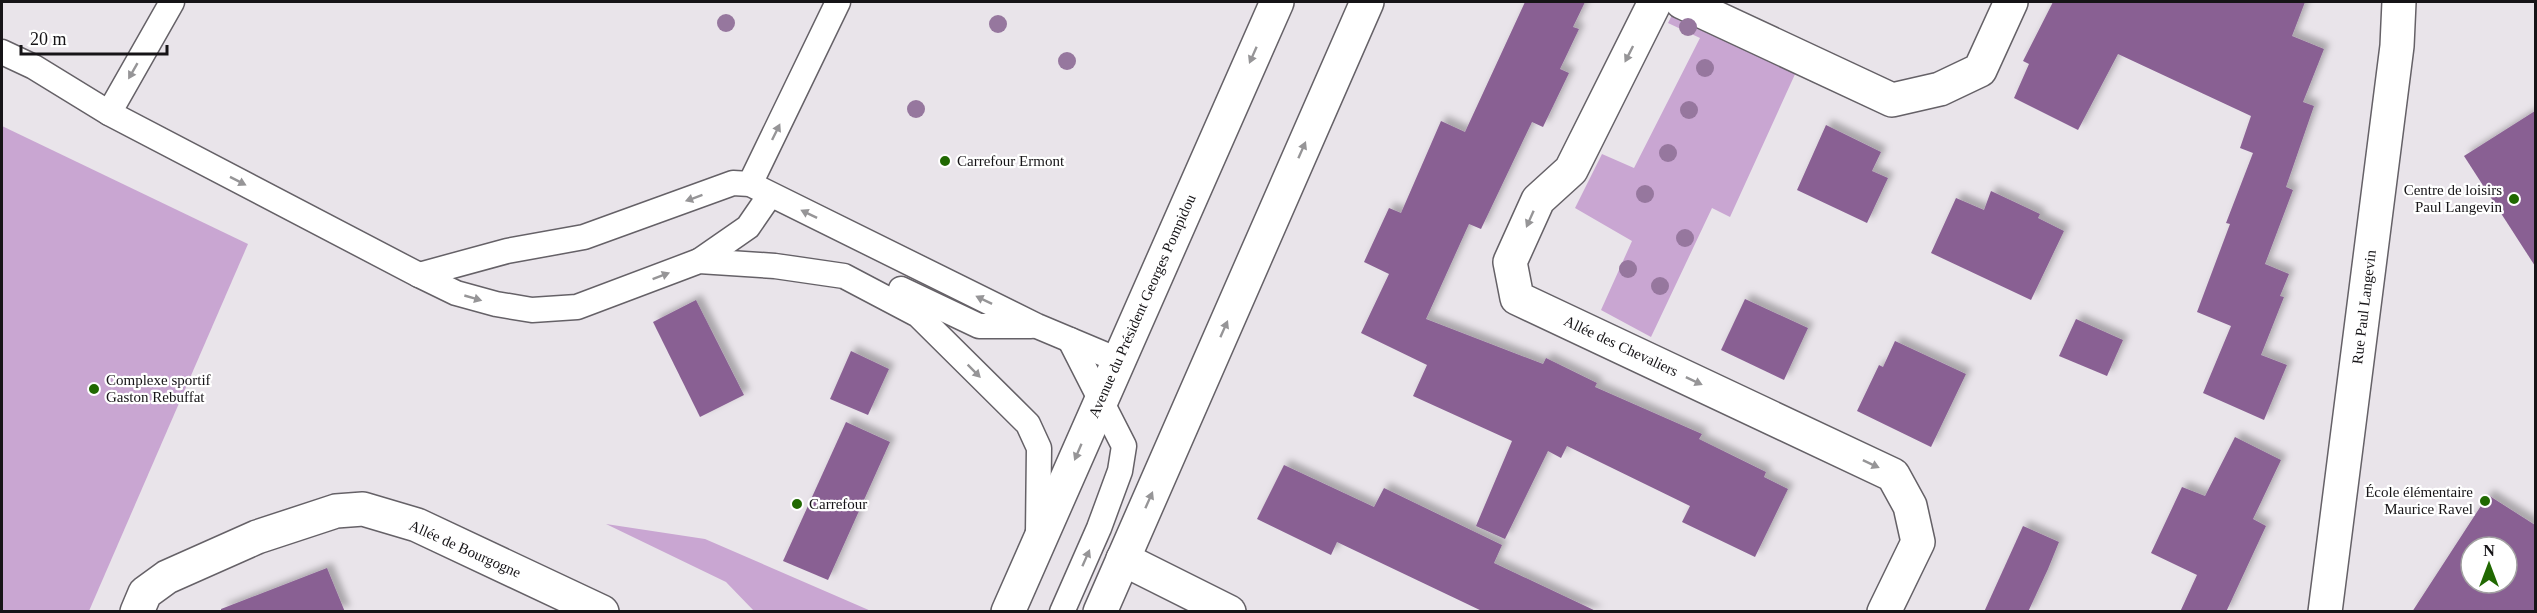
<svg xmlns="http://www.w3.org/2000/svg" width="2537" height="613" viewBox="0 0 2537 613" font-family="Georgia,serif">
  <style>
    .green { fill: #c9a6d2 }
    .building { fill: #896093; fill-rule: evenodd; filter: url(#shadow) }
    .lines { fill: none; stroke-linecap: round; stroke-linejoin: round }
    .lane-casing { stroke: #656167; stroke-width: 27 }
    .street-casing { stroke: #656167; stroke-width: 36 }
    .secondary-casing { stroke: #656167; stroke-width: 36 }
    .lane { stroke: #fff; stroke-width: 24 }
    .street { stroke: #fff; stroke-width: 33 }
    .secondary { stroke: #fff; stroke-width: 33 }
    .tree { fill: #96779e }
    .oneway { fill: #969597 }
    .poi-dot { fill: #206801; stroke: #fff; stroke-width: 2 }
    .labels { text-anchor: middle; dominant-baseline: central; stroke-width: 4.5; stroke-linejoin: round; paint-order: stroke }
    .poi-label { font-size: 15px; fill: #161417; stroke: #fff; text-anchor: start }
    .street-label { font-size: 15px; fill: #161417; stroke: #fff }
  </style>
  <defs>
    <filter id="shadow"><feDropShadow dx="5.5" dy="-5.5" stdDeviation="3" flood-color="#0004"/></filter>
  </defs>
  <rect width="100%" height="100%" fill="#e9e4ea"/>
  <!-- green -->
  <g class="green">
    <path d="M1673 13 1796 72 1730 217 1712 208 1651 337 1601 310 1632 241 1575 208 1602 154 1634 168 1700 38 1668 23Z"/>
    <path d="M2 126 248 244 89 611H2Z"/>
    <path d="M606 524 705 539 871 611H754L726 582Z"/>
  </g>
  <!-- building -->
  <g class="building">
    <path d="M1525 2H1585L1573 27 1579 29 1560 69 1569 73 1543 127 1532 122 1481 229 1469 224 1426 319 1543 364 1546 358 1597 383 1595 387 1702 434 1699 439 1766 472 1764 477 1788 489 1755 557 1682 522 1690 506 1567 446 1561 458 1548 451 1505 539 1476 526 1512 441 1413 396 1427 365 1361 333 1389 274 1364 262 1389 208 1401 213 1441 121 1465 132Z"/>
    <path d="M2053 2H2305L2292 36 2324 49 2303 102 2314 106 2286 187 2293 190 2265 264 2289 274 2280 296 2284 297 2261 355 2287 365 2264 420 2203 393 2231 326 2197 312 2230 224 2226 223 2253 153 2240 148 2251 116 2118 54 2078 130 2014 98 2029 64 2023 61Z"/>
    <path d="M2535 111V266L2464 156Z"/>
    <path d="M1826 125 1881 152 1872 171 1888 178 1867 223 1797 190Z"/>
    <path d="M1991 191 2040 214 2038 218 2064 231 2031 300 1931 253 1956 198 1984 210Z"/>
    <path d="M1745 299 1808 328 1784 380 1721 350Z"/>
    <path d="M696 300 744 395 700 417 653 322Z"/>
    <path d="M2076 319 2123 340 2107 376 2059 356Z"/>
    <path d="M1895 341 1966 374 1931 447 1857 411 1879 365 1883 367Z"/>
    <path d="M851 351 889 369 868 415 830 399Z"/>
    <path d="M846 422 890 442 828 580 783 561Z"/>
    <path d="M2235 437 2281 460 2253 519 2266 526 2226 612H2180L2197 575 2151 553 2182 487 2205 496Z"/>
    <path d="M1284 465 1374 507 1384 488 1502 545 1494 563 1598 612H1484L1337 542 1331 555 1257 519Z"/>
    <path d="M2488 495 2535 525V612H2412ZM2471 547H2507V583H2471Z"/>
    <path d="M2023 526 2059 542 2048 569 2028 612H1984Z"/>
    <path d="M327 568 345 612H221V609Z"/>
  </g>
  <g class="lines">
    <!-- lane casing -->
    <g class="lane-casing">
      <g id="lane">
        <path d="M172 2 109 113 419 275 456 293 496 304 532 310 577 307 699 261 775 266 844 276 918 315 1028 424 1039 448 1038 534"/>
        <path d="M2 52 34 67 109 113"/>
        <path d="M750 184 838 2"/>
        <path d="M699 261 748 227 770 195"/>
        <path d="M419 275 507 251 584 237 733 183 750 184 1037 326 1118 360"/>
        <path d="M901 289 979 326H1031"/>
        <path d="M1062 612 1099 528 1120 471 1124 446 1070 340"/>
      </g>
    </g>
    <!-- street casing -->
    <g class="street-casing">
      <g id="street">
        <path d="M1655 2 1571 170 1538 200 1510 262 1517 298 1893 475 1910 506 1918 542 1884 612"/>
        <path d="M1682 2 1892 100 1940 89 1980 70 2011 2"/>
        <path d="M1123 559 1229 612"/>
        <path d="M137 612 145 593 167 577 257 537 336 511 363 509 417 525 602 612"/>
        <path d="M2325 612 2397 46 2399 2"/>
      </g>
    </g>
    <!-- secondary casing -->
    <g class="secondary-casing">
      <g id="secondary">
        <path d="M1008 612 1277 2"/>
        <path d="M1100 612 1367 2"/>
      </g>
    </g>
    <!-- lane -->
    <use href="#lane" class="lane"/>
    <!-- street -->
    <use href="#street" class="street"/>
    <!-- secondary -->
    <use href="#secondary" class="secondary"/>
  </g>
  <!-- trees -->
  <g class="tree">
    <circle cx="726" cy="23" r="9"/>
    <circle cx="998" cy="24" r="9"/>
    <circle cx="1688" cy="27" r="9"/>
    <circle cx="1067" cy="61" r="9"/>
    <circle cx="1705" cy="68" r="9"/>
    <circle cx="916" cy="109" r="9"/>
    <circle cx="1689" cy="110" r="9"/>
    <circle cx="1668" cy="153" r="9"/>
    <circle cx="1645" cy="194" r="9"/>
    <circle cx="1685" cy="238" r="9"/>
    <circle cx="1628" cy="269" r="9"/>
    <circle cx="1660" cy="286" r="9"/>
  </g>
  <!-- one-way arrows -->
  <defs><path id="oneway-solid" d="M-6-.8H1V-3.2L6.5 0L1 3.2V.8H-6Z" transform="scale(1.5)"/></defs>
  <g class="oneway">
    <use href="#oneway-solid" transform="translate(1629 54) rotate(117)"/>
    <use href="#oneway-solid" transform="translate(1253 55) rotate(114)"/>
    <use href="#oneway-solid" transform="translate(133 71) rotate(120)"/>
    <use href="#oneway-solid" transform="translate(776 132) rotate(-64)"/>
    <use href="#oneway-solid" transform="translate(1302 150) rotate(-66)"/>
    <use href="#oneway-solid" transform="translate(238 181) rotate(27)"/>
    <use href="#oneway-solid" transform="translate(694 198) rotate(160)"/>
    <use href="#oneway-solid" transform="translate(809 214) rotate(-154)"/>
    <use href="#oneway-solid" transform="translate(1530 219) rotate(114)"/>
    <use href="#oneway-solid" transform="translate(661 276) rotate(-21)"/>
    <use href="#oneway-solid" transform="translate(473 298) rotate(16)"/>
    <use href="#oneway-solid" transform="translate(984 300) rotate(-154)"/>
    <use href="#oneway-solid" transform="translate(1224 329) rotate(-66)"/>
    <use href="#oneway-solid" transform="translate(974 371) rotate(45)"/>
    <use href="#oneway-solid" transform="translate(1694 381) rotate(25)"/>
    <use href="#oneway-solid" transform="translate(1078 452) rotate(113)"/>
    <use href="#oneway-solid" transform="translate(1871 464) rotate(25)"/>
    <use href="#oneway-solid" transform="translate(1149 500) rotate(-66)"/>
    <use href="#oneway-solid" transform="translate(1086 558) rotate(-66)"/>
  </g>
  <!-- markers -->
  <g class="poi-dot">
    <circle cx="945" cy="161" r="6"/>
    <circle cx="2514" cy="199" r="6"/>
    <circle cx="94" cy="389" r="6"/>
    <circle cx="2485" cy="501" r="6"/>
    <circle cx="797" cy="504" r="6"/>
  </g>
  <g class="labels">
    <!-- poi labels -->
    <g class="poi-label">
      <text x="957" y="161">Carrefour Ermont</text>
      <text x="2502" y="190" text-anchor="end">Centre de loisirs<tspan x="2502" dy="17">Paul Langevin</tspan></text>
      <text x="106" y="380">Complexe sportif<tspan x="106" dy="17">Gaston Rebuffat</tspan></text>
      <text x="2473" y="492" text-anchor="end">École élémentaire<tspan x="2473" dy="17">Maurice Ravel</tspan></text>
      <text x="809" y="504">Carrefour</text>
    </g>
    <!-- street labels -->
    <g class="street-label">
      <text transform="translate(1142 306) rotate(-66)">Avenue du Président Georges Pompidou</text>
      <text transform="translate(2364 307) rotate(-83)">Rue Paul Langevin</text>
      <text transform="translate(1621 346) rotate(25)">Allée des Chevaliers</text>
      <text transform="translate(465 549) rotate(24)">Allée de Bourgogne</text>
    </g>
  </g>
  <!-- border -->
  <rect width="2537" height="613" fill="none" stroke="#161417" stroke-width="6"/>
  <!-- north arrow -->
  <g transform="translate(2489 565)"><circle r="28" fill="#ffffff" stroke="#a2a1a2" stroke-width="1.5"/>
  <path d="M0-4.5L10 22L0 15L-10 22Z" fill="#206801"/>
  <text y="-9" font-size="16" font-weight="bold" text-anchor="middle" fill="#161417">N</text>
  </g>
  <!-- scale -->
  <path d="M21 45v9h146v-9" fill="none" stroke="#161417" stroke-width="3"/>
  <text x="30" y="45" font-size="18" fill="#161417" stroke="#ffffff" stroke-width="4.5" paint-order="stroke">20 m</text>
</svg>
